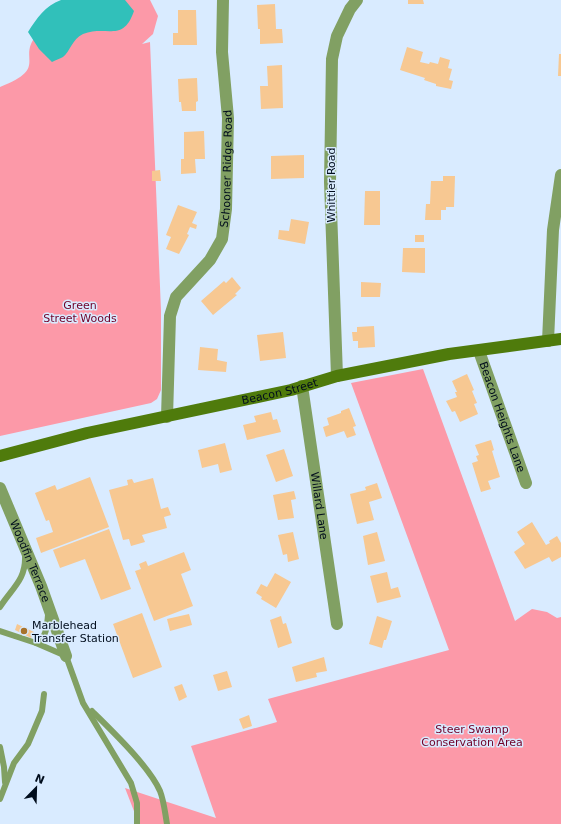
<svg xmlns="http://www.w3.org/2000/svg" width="561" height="824" viewBox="0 0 561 824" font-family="'DejaVu Sans',sans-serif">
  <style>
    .green { fill: #fc99a8 }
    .water { fill: #31c0ba }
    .building { fill: #f7c892 }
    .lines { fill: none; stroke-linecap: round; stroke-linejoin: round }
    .lane { stroke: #81a063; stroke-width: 6 }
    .street { stroke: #81a063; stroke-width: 12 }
    .secondary { stroke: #4f7b0c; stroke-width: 12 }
    .poi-dot { fill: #a7722b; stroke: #d9ebff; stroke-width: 1.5 }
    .labels { text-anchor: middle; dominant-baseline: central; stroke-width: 3; stroke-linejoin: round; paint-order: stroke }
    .street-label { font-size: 11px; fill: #010d1d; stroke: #d9ebff }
    .park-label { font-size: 11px; fill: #710028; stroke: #d9ebff }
    .poi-label { font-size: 11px; fill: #010d1d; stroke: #d9ebff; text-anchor: start }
  </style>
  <rect width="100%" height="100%" fill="#d9ebff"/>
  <!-- green -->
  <g class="green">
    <path d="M89 0H150L158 16 153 34 142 44 150 42 161 311V390L157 399 151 403 0 436V87C50 68 16 58 37 35 48 24 75 9 89 0Z"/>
    <path d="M423 369 515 621 532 609 547 612 557 618 561 617V824H139L125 788 216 818 191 746 277 722 268 699 449 650 351 383Z"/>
  </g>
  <!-- water -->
  <path class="water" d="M61 0H125L134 11C123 43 107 25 83 34 72 39 70 52 63 57 60 59 55 60 52 62L39 49 28 32C37 18 45 6 61 0Z"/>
  <!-- building -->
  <g class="building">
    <path d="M408 0H423L424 4H408Z"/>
    <path d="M275 4 276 29H282L283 43 260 44V29H258L257 5Z"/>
    <path d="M178 10H196L197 45H173V33H178Z"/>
    <path d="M407 47 423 52 420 62 429 64 430 62 438 64 440 57 450 60 448 68 452 69 449 80 453 81 451 89 436 86V84L424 80 425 78 400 70Z"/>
    <path d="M559 54H561V76H558Z"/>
    <path d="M282 65 283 108 261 109 260 86H268L267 66Z"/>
    <path d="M197 78 198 101 196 102V111H182L181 102H179L178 79Z"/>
    <path d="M204 131 205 159H195L196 173 181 174V159H184V132Z"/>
    <path d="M304 155V178L271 179V156Z"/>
    <path d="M160 170 161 181H152V171Z"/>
    <path d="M443 176H455L454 207H446V210H441V220H425L426 204H430L431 181H443Z"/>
    <path d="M365 191H380V225H364Z"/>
    <path d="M178 205 197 212 192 223 197 225 196 229 190 227 187 234 189 235 179 254 166 249 171 237 166 235Z"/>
    <path d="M291 219 309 222 305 244 278 239 279 230 289 231Z"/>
    <rect x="415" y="235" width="9" height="7"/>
    <path d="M403 248H425V273L402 272Z"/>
    <path d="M232 277 241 288 235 294 237 295 213 315 201 301 224 281 226 283Z"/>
    <path d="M361 282 381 283 380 297H361Z"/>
    <path d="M374 326 375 347 358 348V341H353L352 332H357V327Z"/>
    <path d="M283 332 286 358 260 361 257 335Z"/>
    <path d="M200 347 218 349 217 360 227 362 226 372 198 370Z"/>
    <path d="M467 374 474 390 472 391 477 403 474 404 478 414 460 422 455 411 452 412 446 401 457 397 455 392H457L452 381Z"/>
    <path d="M349 408 356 426 353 427 356 435 347 438 344 431 326 437 323 427 329 425 327 418 341 413V411Z"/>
    <path d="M271 412 273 420 277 419 281 432 247 440 243 425 256 422 254 416Z"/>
    <path d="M491 440 494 450 492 451 500 477 488 481 491 489 481 492 472 463 478 461 476 456 479 455 475 445Z"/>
    <path d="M225 443 232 470 220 473 218 464 202 468 198 450Z"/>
    <path d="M284 449 293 476 276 482 266 455Z"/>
    <path d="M90 477 109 527 41 553 36 538 53 532 49 520 46 521 35 493 55 485 57 490Z"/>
    <path d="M153 478 161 509 168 507 171 515 164 517 167 528 142 535 145 542 131 546 129 539 123 540 109 490 128 485 127 480 132 479 134 483Z"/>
    <path d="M377 483 382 498 369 502 374 520 357 524 350 494 366 490 365 487Z"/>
    <path d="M294 491 296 499 291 500 294 518 278 520 273 495Z"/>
    <path d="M532 522 546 545 550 543 549 541 557 536 561 543V557L552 562 549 557 525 569 514 552 525 544 517 532Z"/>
    <path d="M109 529 131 589 101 600 85 559 60 568 53 550Z"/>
    <path d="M293 532 299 559 288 562 287 554 283 555 278 535Z"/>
    <path d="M377 532 385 561 368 565 363 536Z"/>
    <path d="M184 552 191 570 181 574 193 606 154 621 135 571 141 569 139 564 146 561 148 566Z"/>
    <path d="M387 572 391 589 398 587 401 597 377 603 370 576Z"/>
    <path d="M275 573 291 582 276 608 261 599 262 597 256 593 261 584 267 587Z"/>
    <path d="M142 613 162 667 133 678 113 624Z"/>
    <path d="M189 614 192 625 170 631 167 619Z"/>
    <path d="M281 616 283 624 286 623 292 643 278 648 270 620Z"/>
    <path d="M377 616 392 621 386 640H384L382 648 369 644Z"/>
    <path d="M17 624 34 632 31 638 15 630Z"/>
    <path d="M324 657 327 671 316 673 317 677 296 682 292 667Z"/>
    <path d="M227 671 232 687 218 691 213 675Z"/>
    <path d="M182 684 187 697 179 701 174 687Z"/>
    <path d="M249 715 252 726 243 729 239 719Z"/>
  </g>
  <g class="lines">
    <!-- lane -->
    <g class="lane">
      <path d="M0 607C12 588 26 580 25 556"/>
      <path d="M0 631 36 643C47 638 47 625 48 615"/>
      <path d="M36 643 66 656 83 703 131 783 137 803V824"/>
      <path d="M92 711C111 730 149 766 160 791 164 801 165 813 167 824"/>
      <path d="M0 747 4 767 5 782"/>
      <path d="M0 799 14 763 28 744 42 711 44 694"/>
    </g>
    <!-- street -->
    <g class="street">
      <path d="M548 341 553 230 561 175"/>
      <path id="s1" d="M479 351 526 483"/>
      <path d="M337 376 330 182 332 59 337 36 350 9 357 0"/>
      <path id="s2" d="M302 386 337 624"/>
      <path id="s3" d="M167 417 170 316 176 297 210 260 222 239 226 209 228 118 222 52 223 0"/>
      <path id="s4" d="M0 488 41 586 66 656"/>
    </g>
    <!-- secondary -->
    <path class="secondary" id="s5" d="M0 456 87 433 291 390 337 376 449 354 561 339"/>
  </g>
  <!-- markers -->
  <circle class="poi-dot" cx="24" cy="631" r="4"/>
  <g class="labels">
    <!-- street labels -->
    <g class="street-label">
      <text stroke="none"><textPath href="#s3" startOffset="266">Schooner Ridge Road</textPath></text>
      <text transform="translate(331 185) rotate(-90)">Whittier Road</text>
      <text stroke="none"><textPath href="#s5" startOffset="287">Beacon Street</textPath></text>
      <text stroke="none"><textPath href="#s1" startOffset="70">Beacon Heights Lane</textPath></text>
      <text stroke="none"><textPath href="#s2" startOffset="121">Willard Lane</textPath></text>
      <text stroke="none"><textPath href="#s4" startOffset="79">Woodfin Terrace</textPath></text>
    </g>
    <!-- park labels -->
    <g class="park-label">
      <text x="80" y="305">Green<tspan x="80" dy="13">Street Woods</tspan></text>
      <text x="472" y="729">Steer Swamp<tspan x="472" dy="13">Conservation Area</tspan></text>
    </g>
    <!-- poi labels -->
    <g class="poi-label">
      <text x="32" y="625">Marblehead<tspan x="32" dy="13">Transfer Station</tspan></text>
    </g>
  </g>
  <!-- north arrow -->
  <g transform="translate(36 788) rotate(23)" stroke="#d9ebff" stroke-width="3" paint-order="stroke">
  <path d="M0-3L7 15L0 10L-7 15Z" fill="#010d1d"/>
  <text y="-6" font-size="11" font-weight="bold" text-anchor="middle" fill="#010d1d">N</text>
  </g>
</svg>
